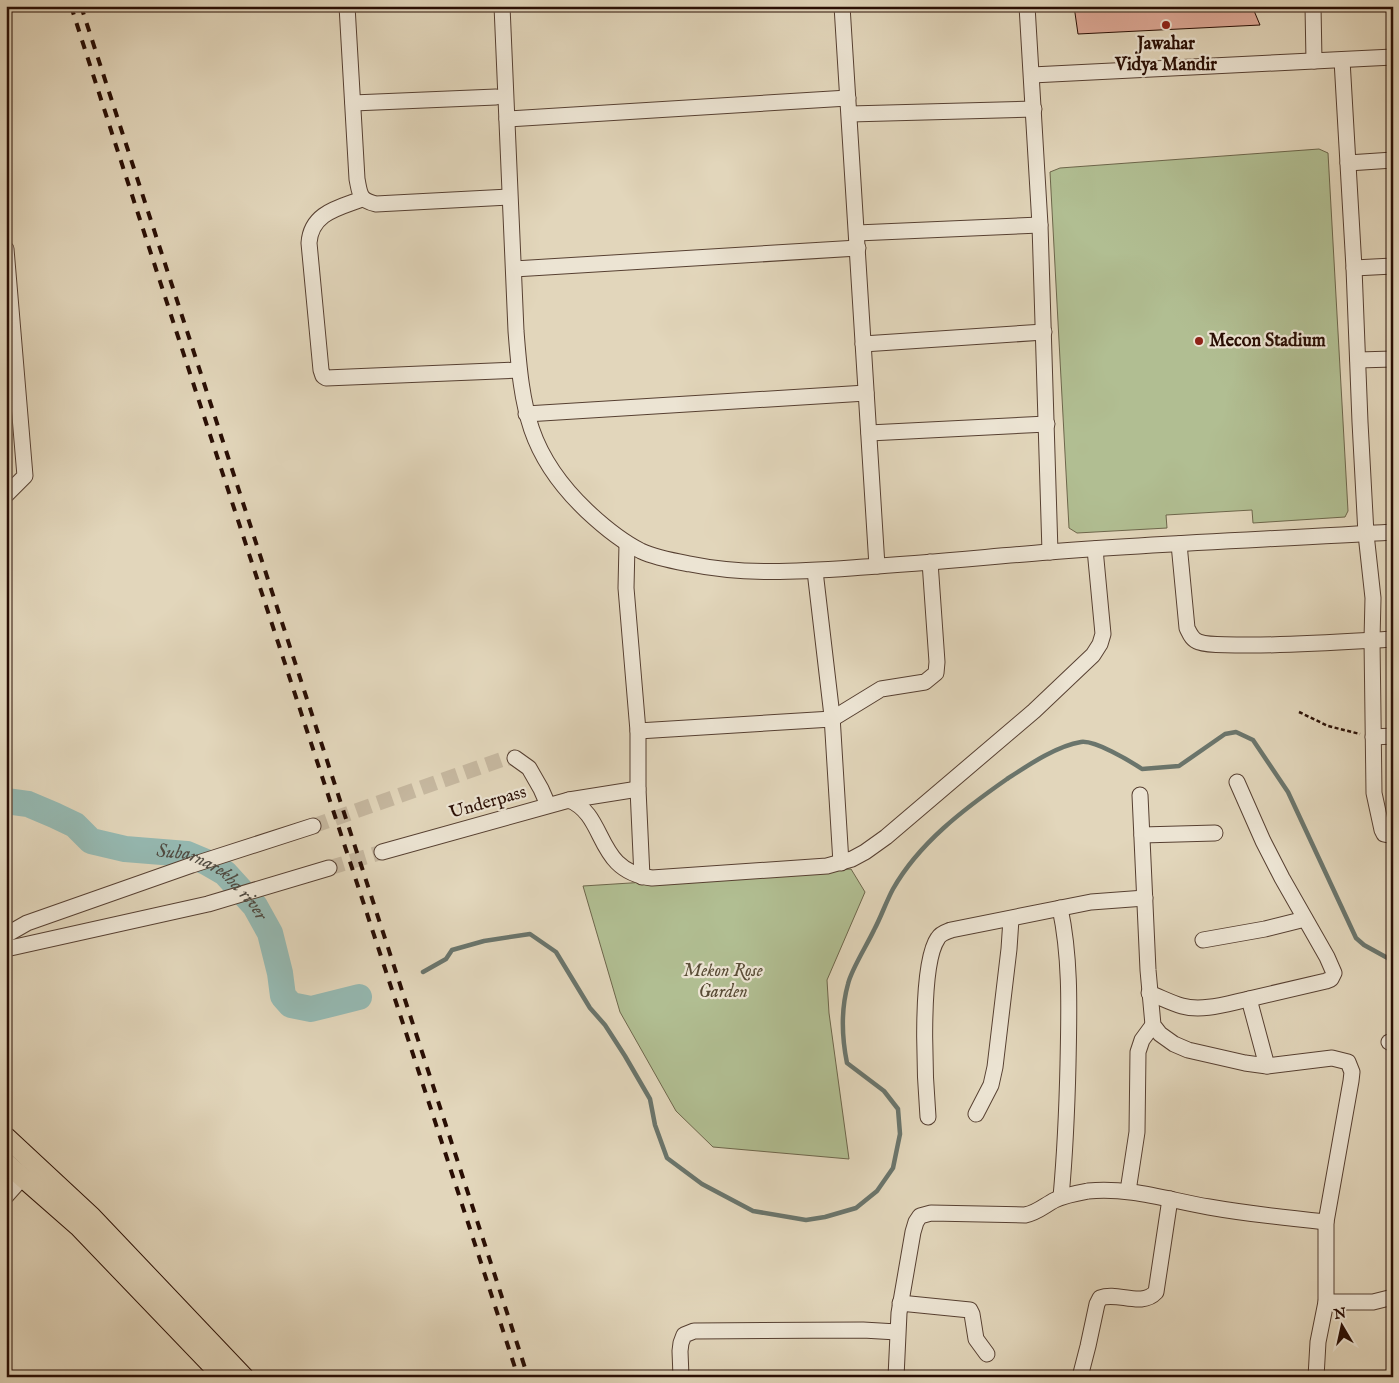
<svg xmlns="http://www.w3.org/2000/svg" width="1399" height="1383" viewBox="0 0 1399 1383" font-family="'IM FELL English',serif">
  <style>
    .green { fill: #b1be92; stroke: #6d664b }
    .lines { fill: none; stroke-linecap: round; stroke-linejoin: round }
    .stream { stroke: #6a756c; stroke-width: 4.5 }
    .river { stroke: #95b9b2; stroke-width: 26 }
    .building { fill: #dea997; stroke: #290e04 }
    .minor-tunnel { stroke: #c6b8a0; stroke-width: 15; stroke-dasharray: 15 8; stroke-linecap: butt }
    .minor-casing { stroke: #574032; stroke-width: 17 }
    .major-casing { stroke: #290e04; stroke-width: 21 }
    .path { stroke: #290e04; stroke-width: 2.5; stroke-dasharray: 4 2.5; stroke-linecap: butt }
    .minor { stroke: #ece4d3; stroke-width: 15 }
    .major { stroke: #e2d6bb; stroke-width: 19 }
    .rail { stroke: #290e04; stroke-width: 4; stroke-dasharray: 9 9; stroke-linecap: butt }
    .poi-dot { fill: #8f2418; stroke: #ece4d3; stroke-width: 2 }
    .labels { text-anchor: middle; dominant-baseline: central; stroke-width: 4.5; stroke-linejoin: round; paint-order: stroke }
    .poi-label { font-size: 18px; font-weight: bold; fill: #290e04; stroke: #ece4d3 }
    .street-label { font-size: 18px; fill: #290e04; stroke: #ece4d3 }
    .park-label { font-size: 18px; font-style: italic; fill: #594c36; stroke: #ece4d3 }
    .water-label { font-size: 19px; font-style: italic; fill: #4f4a41; stroke: #ece4d3 }
  </style>
  <rect width="100%" height="100%" fill="#e2d6bb"/>
  <filter id="stains"><feTurbulence type="fractalNoise" baseFrequency=".004" numOctaves="4"/><feColorMatrix values="0 0 0 0 .2 0 0 0 0 .09 0 0 0 0 .02 0 0 0 .5 -.17"/></filter>
  <radialGradient id="worn" r=".72"><stop offset=".6" stop-color="#630" stop-opacity="0"/><stop offset="1" stop-color="#630" stop-opacity=".3"/></radialGradient>
  <!-- green -->
  <g class="green">
    <path d="M1319 149 1328 153 1348 511 1345 517 1253 523 1252 510 1166 515 1167 528 1077 533 1069 528 1050 172 1060 168Z"/>
    <path d="M851 869 865 892 827 980 829 1013 849 1159 713 1147 676 1111 620 1012 583 886Z"/>
  </g>
  <g class="lines">
    <!-- stream -->
    <path class="stream" d="M423 972 446 959 452 950 484 941 530 934 556 952 590 1008 605 1025 625 1056 650 1099 655 1125 667 1158 702 1184 753 1211 806 1220 825 1217 856 1208 877 1191 893 1168 900 1134 898 1109 884 1091 847 1063C842 1038 841 1009 848 984 851 970 867 945 874 930 881 917 886 902 893 889 919 843 964 809 1007 779 1027 766 1056 746 1081 742 1095 740 1130 761 1142 769L1179 766 1225 734 1236 732 1253 740 1288 792 1356 938 1364 945 1393 961"/>
    <!-- river -->
    <path class="river" id="s1" d="M6 801 28 804 54 815 75 825 91 841 125 849 187 854 206 862 225 873 255 906 270 933 280 973 283 996 291 1005 311 1009 359 997"/>
  </g>
  <!-- building -->
  <path class="building" d="M1074 6H1252L1260 25 1078 34Z"/>
  <g class="lines">
    <!-- minor-tunnel -->
    <g class="minor-tunnel">
      <path d="M313 826 506 758H515"/>
      <path d="M329 868 382 852"/>
    </g>
    <!-- minor casing -->
    <g class="minor-casing">
      <g id="minor">
        <path d="M347 6 357 179C360 194 359 200 376 204L509 197"/>
        <path d="M502 6 516 331C522 409 528 455 587 511 603 526 621 541 641 551 656 558 674 561 690 564 748 576 806 571 864 567 926 563 987 557 1049 552 1163 543 1278 539 1393 532"/>
        <path d="M842 6 877 566"/>
        <path d="M1027 6 1040 225 1050 552"/>
        <path d="M1313 6 1314 61"/>
        <path d="M1342 60 1354 268 1360 422 1366 534 1373 598 1372 640 1374 793 1382 830 1384 834 1393 836"/>
        <path d="M1032 75 1393 57"/>
        <path d="M353 103 496 97"/>
        <path d="M850 114 1034 109"/>
        <path d="M507 119 848 98"/>
        <path d="M1348 163 1393 160"/>
        <path d="M362 199C338 208 311 213 309 243L321 370 323 376 326 378 519 370"/>
        <path d="M857 233 1040 225"/>
        <path d="M6 249 25 476 6 495"/>
        <path d="M1354 268 1393 266"/>
        <path d="M514 269 858 248"/>
        <path d="M863 344 1044 332"/>
        <path d="M1358 360 1393 359"/>
        <path d="M526 414 866 393"/>
        <path d="M869 433 1047 424"/>
        <path d="M627 544 626 588 638 731V789L642 877"/>
        <path d="M1179 544 1187 628C1190 634 1192 640 1199 642 1210 646 1226 644 1238 645 1289 646 1341 642 1393 639"/>
        <path d="M815 571 832 716 841 863"/>
        <path d="M638 731 832 719 881 689 925 682 936 673 937 662 930 562"/>
        <path d="M1373 737 1393 736"/>
        <path d="M515 758 529 768 541 789 548 805"/>
        <path d="M1237 782 1263 841 1282 878 1327 957 1334 973 1331 979 1326 981 1249 999 1267 1066 1332 1058 1348 1062 1352 1072 1351 1081 1326 1222V1302L1318 1342 1316 1377"/>
        <path d="M1140 795 1148 970 1153 1025 1160 1034 1174 1044 1188 1050 1245 1063 1267 1066"/>
        <path d="M569 800 638 789"/>
        <path d="M1142 835 1215 833"/>
        <path d="M382 852 569 800C608 816 594 871 652 878L827 866 852 859 865 852 886 837 1034 711 1093 655 1100 644 1103 634 1095 549"/>
        <path d="M1060 908C1071 959 1069 1012 1068 1064 1067 1108 1065 1153 1061 1197"/>
        <path d="M6 935 27 923 192 865 313 826"/>
        <path d="M1203 940 1265 929 1305 919"/>
        <path d="M6 949 208 904 329 868"/>
        <path d="M1149 993C1160 997 1171 1003 1182 1006 1203 1012 1229 1003 1249 999"/>
        <path d="M1389 1042 1393 1044"/>
        <path d="M976 1114 991 1085 995 1067 1009 949 1011 919"/>
        <path d="M928 1117C925 1081 919 965 938 938 941 933 946 932 951 930L1091 902 1145 898"/>
        <path d="M1128 1191 1137 1132 1138 1052 1142 1040 1153 1025"/>
        <path d="M6 1196 22 1178"/>
        <path d="M1326 1302H1373L1393 1297"/>
        <path d="M900 1303 970 1310 972 1314 976 1339 987 1354"/>
        <path d="M681 1377 680 1351 681 1343 684 1335 694 1331 863 1330 897 1332"/>
        <path d="M896 1377 899 1313 913 1232 916 1222 920 1216 931 1213 1025 1215C1037 1213 1045 1205 1055 1200 1065 1195 1077 1193 1088 1191 1130 1187 1168 1200 1209 1207 1248 1214 1287 1218 1326 1222"/>
        <path d="M1080 1377 1088 1346 1097 1304 1100 1298C1118 1291 1141 1308 1156 1292L1170 1199"/>
      </g>
    </g>
    <!-- major casing -->
    <g class="major-casing">
      <g id="major">
        <path d="M6 1137 92 1217 244 1377"/>
        <path d="M6 1163 78 1226 223 1377"/>
      </g>
    </g>
    <!-- path -->
    <path class="path" d="M1299 712 1328 726 1360 734"/>
    <!-- minor -->
    <use href="#minor" class="minor"/>
    <!-- major -->
    <use href="#major" class="major"/>
    <!-- rail -->
    <g class="rail">
      <path d="M71 6C218 464 370 919 518 1377"/>
      <path d="M81 6 528 1377"/>
    </g>
  </g>
  <!-- markers -->
  <g class="poi-dot">
    <circle cx="1166" cy="25" r="5"/>
    <circle cx="1199" cy="341" r="5"/>
  </g>
  <g class="labels">
    <!-- poi labels -->
    <g class="poi-label">
      <text x="1166" y="44">Jawahar<tspan x="1166" dy="21">Vidya Mandir</tspan></text>
      <text x="1209" y="341" text-anchor="start">Mecon Stadium</text>
    </g>
    <!-- street labels -->
    <g class="street-label">
      <text transform="translate(488 803) rotate(-16)">Underpass</text>
    </g>
    <!-- park labels -->
    <g class="park-label">
      <text x="723" y="971">Mekon Rose<tspan x="723" dy="21">Garden</tspan></text>
    </g>
    <!-- water labels -->
    <g class="water-label">
      <text stroke="none"><textPath href="#s1" startOffset="229">Subarnarekha river</textPath></text>
    </g>
  </g>
  <!-- margin -->
  <rect width="1399" height="1383" fill="none" stroke="#e2d6bb" stroke-width="25"/>
  <rect x="8" y="8" width="1384" height="1368" fill="none" stroke="#290e04" stroke-width="2.5"/>
  <rect x="12" y="12" width="1374" height="1358" fill="none" stroke="#290e04"/>
  <!-- north arrow -->
  <g transform="translate(1342 1326) rotate(351)" stroke="#ece4d3" stroke-width="4" paint-order="stroke">
  <path d="M0-4L9 19L0 12L-9 19Z" fill="#290e04"/>
  <text y="-8" font-size="14" font-weight="bold" text-anchor="middle" fill="#290e04">N</text>
  </g>
  <rect width="100%" height="100%" filter="url(#stains)"/>
  <rect width="100%" height="100%" fill="url(#worn)"/>
</svg>
